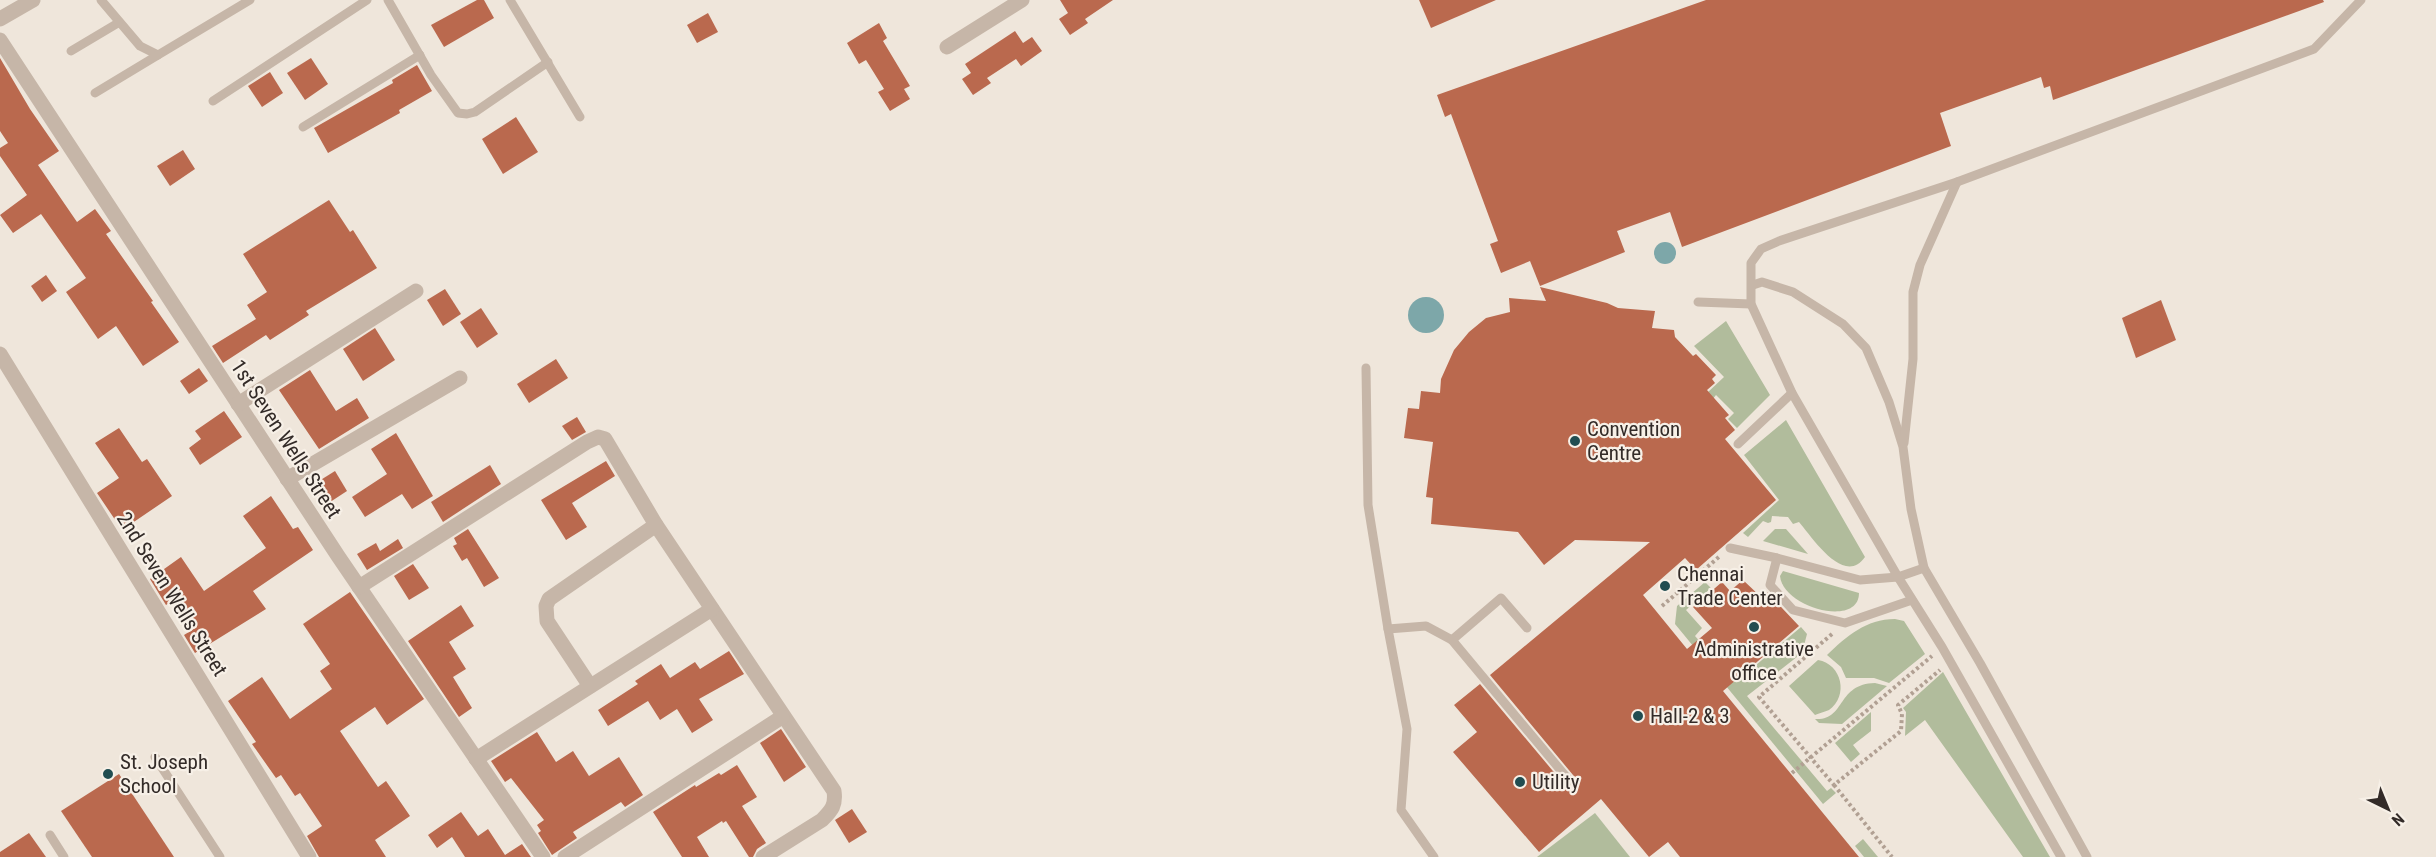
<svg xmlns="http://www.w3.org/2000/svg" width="2436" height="857" viewBox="0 0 2436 857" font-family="'Roboto Condensed',sans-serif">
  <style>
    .green { fill: #b1bc9c }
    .water { fill: #7da7a9 }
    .building { fill: #ba694e }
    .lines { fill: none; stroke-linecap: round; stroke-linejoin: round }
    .path { stroke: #b1a093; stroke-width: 4; stroke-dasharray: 3 3; stroke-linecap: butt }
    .service { stroke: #c6b6a8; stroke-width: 9 }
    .minor { stroke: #c6b6a8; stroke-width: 15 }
    .poi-dot { fill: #214d51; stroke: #f7f0e7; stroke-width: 2 }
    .labels { text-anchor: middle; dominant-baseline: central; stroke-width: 4.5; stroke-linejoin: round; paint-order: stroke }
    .poi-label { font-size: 21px; fill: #332b28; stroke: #f7f0e7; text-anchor: start }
    .street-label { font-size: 21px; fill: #332b28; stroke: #f7f0e7 }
  </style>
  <rect width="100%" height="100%" fill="#efe6db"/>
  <!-- green -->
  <g class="green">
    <path d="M1726 321 1770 395 1737 428 1728 419 1734 413 1716 395 1712 400 1706 394 1724 377 1694 346Z"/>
    <path d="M1786 420 1865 557C1844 587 1812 537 1799 522L1793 524 1788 517 1772 516 1771 522 1768 523 1763 521 1748 537 1743 533 1779 500 1744 455Z"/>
    <path d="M1775 529H1786L1808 554 1763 541Z"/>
    <path d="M1783 571 1859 593C1859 628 1783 608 1780 576Z"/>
    <path d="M1705 582 1711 588 1686 610 1702 628 1695 636 1736 682 1801 627 1807 634 1802 653 1747 696 1827 791 1831 788 1836 793 1823 804 1675 624 1677 606Z"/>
    <path d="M1895 619 1904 621 1925 654 1889 683 1874 678H1846L1841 667 1827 655C1847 636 1866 619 1895 619Z"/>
    <path d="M1818 660C1842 664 1849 696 1829 710 1825 712 1819 713 1815 715L1789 686Z"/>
    <path d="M1943 672 2050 857H2023L1925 720 1905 736 1906 712 1903 708Z"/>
    <path d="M1875 683 1887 686 1842 724 1819 723 1815 719C1846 721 1836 684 1875 683Z"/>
    <path d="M1871 712V731L1853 745 1860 754 1851 762 1835 743Z"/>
    <path d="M1595 813 1630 857H1537Z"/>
    <path d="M1863 839 1878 857H1864L1855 846Z"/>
  </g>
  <!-- water -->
  <g class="water">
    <circle cx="1665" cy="253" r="11"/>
    <circle cx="1426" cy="315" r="18"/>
  </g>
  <!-- building -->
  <g class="building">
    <path d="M477 0H484L494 18 444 47 431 25Z"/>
    <path d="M1060 0H1113L1085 19 1088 23 1070 35 1059 19 1068 13Z"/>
    <path d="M1419 0H1496L1431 28Z"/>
    <path d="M1706 0H2323L2324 2 2053 100 2050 86 2044 88 2041 77 1940 113 1951 146 1682 247 1670 212 1617 231 1625 252 1540 286 1530 261 1501 273 1490 244 1498 241 1451 114 1445 117 1437 95Z"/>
    <path d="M708 13 718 32 697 43 687 25Z"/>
    <path d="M879 23 887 38 883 41 910 86 904 89 910 99 890 111 878 92 884 89 866 60 859 64 847 43Z"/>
    <path d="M1015 31 1023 43 1032 37 1042 51 1021 66 1016 59 987 78 991 83 973 95 962 79 971 73 965 64Z"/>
    <path d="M0 58 30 109 59 151 38 165 77 222 95 209 111 231 106 234 153 301 151 302 179 342 143 366 116 326 98 339 66 292 86 278 41 214 13 233 0 215 27 195 0 156V148L8 143 0 131Z"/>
    <path d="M311 58 328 84 305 100 287 73Z"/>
    <path d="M417 65 432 91 399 110 400 113 328 153 314 128 393 83 392 80Z"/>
    <path d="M270 72 283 93 262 107 248 86Z"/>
    <path d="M516 117 538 152 503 174 482 139Z"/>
    <path d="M183 150 195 169 170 186 157 166Z"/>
    <path d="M329 200 350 232 353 230 377 268 306 311 309 315 270 340 266 335 223 363 212 346 256 319 247 305 267 292 243 254Z"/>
    <path d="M46 275 57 291 42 302 31 286Z"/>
    <path d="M1540 287 1607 303 1618 308 1655 311 1652 328 1674 330 1675 337 1693 356 1696 354 1716 375 1712 379 1715 383 1707 390 1729 415 1725 418 1735 430 1725 439 1776 500 1696 570 1685 558 1643 595 1687 649 1712 628 1693 607 1722 582 1730 591 1743 580 1761 597 1767 592 1799 626 1723 691 1859 857H1680L1668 842 1649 857 1601 799 1539 852 1453 752 1477 732 1454 705 1480 684 1568 789 1574 792 1578 790V781L1490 675 1650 542 1575 540 1544 565 1518 532 1431 524 1433 498 1426 497 1433 442 1404 438 1408 408 1419 409 1421 391 1440 393 1441 379 1454 350 1469 332 1486 318 1510 312 1509 298 1546 301Z"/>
    <path d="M445 289 461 314 443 326 427 300Z"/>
    <path d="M2161 300 2176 340 2136 358 2122 318Z"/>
    <path d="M481 308 498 334 477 348 460 322Z"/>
    <path d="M375 328 395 360 363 381 343 349Z"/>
    <path d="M556 359 568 378 529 403 517 384Z"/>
    <path d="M199 368 208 381 189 394 180 381Z"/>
    <path d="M310 370 336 411 357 398 369 418 319 449 279 390Z"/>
    <path d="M224 411 242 437 200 465 189 448 201 439 195 431Z"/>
    <path d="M577 417 586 432 572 440 562 426Z"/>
    <path d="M119 428 142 462 147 459 172 496 122 530 97 493 119 478 95 443Z"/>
    <path d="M396 433 433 496 412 509 402 494 365 517 352 497 387 474 371 449Z"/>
    <path d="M606 461 615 476 572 503 587 527 566 540 541 500Z"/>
    <path d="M490 465 501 484 443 522 431 502Z"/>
    <path d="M335 471 347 491 324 506 311 486Z"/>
    <path d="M271 496 293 529 298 527 313 550 253 591 266 609 195 653 184 635 197 627 176 598 166 605 150 579 181 557 204 591 266 548 243 516Z"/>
    <path d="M468 529 499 578 484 587 467 558 462 561 453 546 457 544 454 538Z"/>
    <path d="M398 539 403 548 367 570 357 554 376 543 380 551Z"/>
    <path d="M413 564 429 588 409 600 394 576Z"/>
    <path d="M350 592 424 699 387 725 375 707 340 731 378 787 386 781 410 816 375 840 386 857H319L307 836 322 826 300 793 295 796 281 775 276 778 252 744 256 742 228 701 262 677 290 719 332 689 320 671 330 664 303 624Z"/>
    <path d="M461 605 474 626 449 642 466 669 453 677 472 708 459 717 408 641Z"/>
    <path d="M729 651 744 674 699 699 713 720 692 733 677 709 660 720 648 701 608 726 598 710 638 684 635 681 661 664 670 678 695 662 700 669Z"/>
    <path d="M781 729 806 767 784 782 760 743Z"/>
    <path d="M537 732 556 762 573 751 589 776 619 757 643 795 625 807 621 802 573 832 577 838 552 855 538 833 541 831 537 825 544 820 511 778 505 782 491 761Z"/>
    <path d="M737 765 757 797 742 806 766 843 757 849 753 857H749L726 821 723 823 722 821 697 837 709 857H682L653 812 695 785 696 787 719 773 721 775Z"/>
    <path d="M119 774 174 857H92L61 811Z"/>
    <path d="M852 809 867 832 849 843 835 820Z"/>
    <path d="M461 812 478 836 488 829 505 855 522 844 531 857H465L452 837 437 848 428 835Z"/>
    <path d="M29 833 46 857H0V852Z"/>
  </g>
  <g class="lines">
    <!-- path -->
    <g class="path">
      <path d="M1662 606 1720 556"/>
      <path d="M1832 634 1759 697 1834 785 1901 731 1902 714 1898 705 1940 670"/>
      <path d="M1792 773 1932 656"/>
      <path d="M1834 785 1892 857"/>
    </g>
    <!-- service -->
    <g class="service">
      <path d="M101 0 140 46 158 55 250 0"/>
      <path d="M388 0 431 75 458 113 467 114 475 112 548 62"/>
      <path d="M510 0 580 117"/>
      <path d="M71 51 118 23"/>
      <path d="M95 93 158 55"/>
      <path d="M213 101 367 0"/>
      <path d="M303 127 420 55"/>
      <path d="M1753 285 1762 282 1793 292 1843 324 1866 348 1889 402 1903 447 1911 509 1924 568 1980 663 2087 857"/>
      <path d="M1698 302 1751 304"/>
      <path d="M1366 368 1368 505 1388 629 1407 729 1401 810 1434 857"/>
      <path d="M1904 443 1913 359V292L1920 265 1957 182"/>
      <path d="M1738 444 1792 393"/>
      <path d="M1730 548 1777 558 1860 580 1898 577 1924 568"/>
      <path d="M1777 558 1770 585 1793 610 1845 623 1912 600"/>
      <path d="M1388 629 1426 626 1452 640 1501 598 1527 628"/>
      <path d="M1452 640 1573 785"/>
      <path d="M155 757 220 857"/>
      <path d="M50 835 64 857"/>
      <path d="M2061 857 1942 647 1898 577 1792 393 1751 304V263L1761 249 1779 241 1957 182 2314 49 2361 0"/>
    </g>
    <!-- minor -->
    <g class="minor">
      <path d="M0 19 33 0"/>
      <path d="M0 40 338 556 543 857"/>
      <path d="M947 47 1022 0"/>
      <path d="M0 354 309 857"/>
      <path d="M238 404 416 291"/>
      <path d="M287 479 460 378"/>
      <path d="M359 587 587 442 598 437 605 439 656 525 834 791C836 805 832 810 822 820L763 857"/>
      <path d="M590 686 547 621 546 606 549 599 656 525"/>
      <path d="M476 759 712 609"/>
      <path d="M565 857 782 717"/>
    </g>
  </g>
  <!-- markers -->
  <g class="poi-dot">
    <circle cx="1575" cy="441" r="6"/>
    <circle cx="1665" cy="586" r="6"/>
    <circle cx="1754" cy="627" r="6"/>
    <circle cx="1638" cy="716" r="6"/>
    <circle cx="108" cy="774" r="6"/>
    <circle cx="1520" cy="782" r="6"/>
  </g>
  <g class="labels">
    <!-- poi labels -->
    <g class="poi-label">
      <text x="1587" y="429">Convention<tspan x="1587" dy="24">Centre</tspan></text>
      <text x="1677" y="574">Chennai<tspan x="1677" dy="24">Trade Center</tspan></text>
      <text x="1754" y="649" text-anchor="middle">Administrative<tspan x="1754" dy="24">office</tspan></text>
      <text x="1650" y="716">Hall-2 &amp; 3</text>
      <text x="120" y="762">St. Joseph<tspan x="120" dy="24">School</tspan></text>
      <text x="1532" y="782">Utility</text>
    </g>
    <!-- street labels -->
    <g class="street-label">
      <text transform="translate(286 439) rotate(57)">1st Seven Wells Street</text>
      <text transform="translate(172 594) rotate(58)">2nd Seven Wells Street</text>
    </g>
  </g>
  <!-- north arrow -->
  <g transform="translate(2388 809) rotate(137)" stroke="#f7f0e7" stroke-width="4.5" paint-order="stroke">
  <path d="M0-4.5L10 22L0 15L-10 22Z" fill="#332b28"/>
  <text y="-9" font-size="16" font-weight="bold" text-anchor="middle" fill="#332b28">N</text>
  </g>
</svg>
